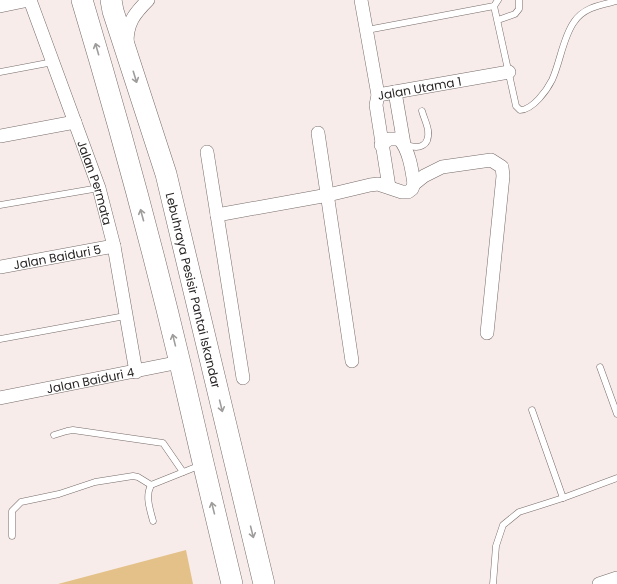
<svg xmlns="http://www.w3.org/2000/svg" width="617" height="584" viewBox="0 0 617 584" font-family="Poppins,sans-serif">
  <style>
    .green { fill: #e3c189 }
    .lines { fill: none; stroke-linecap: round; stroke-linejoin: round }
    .service-casing { stroke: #766c6a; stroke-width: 7 }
    .minor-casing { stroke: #766c6a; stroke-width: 14 }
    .trunk-casing { stroke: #766c6a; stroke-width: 22 }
    .service { stroke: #fff; stroke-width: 6 }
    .minor { stroke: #fff; stroke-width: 13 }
    .trunk { stroke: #fff; stroke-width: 21 }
    .oneway { stroke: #9f9d9c }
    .labels { text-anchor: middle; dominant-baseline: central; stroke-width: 3; stroke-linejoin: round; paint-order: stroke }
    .street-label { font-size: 12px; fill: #292524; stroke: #fefcfb }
  </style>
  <rect width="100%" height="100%" fill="#f8ecea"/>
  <!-- green -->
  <path class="green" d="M186 550 193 584H58Z"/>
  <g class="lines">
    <!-- service casing -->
    <g class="service-casing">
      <g id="service">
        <path d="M494 6 516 106 520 110C533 110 547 90 552 80 560 63 563 37 574 22 584 7 601 5 617 1"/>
        <path d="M498 20 515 14 519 9V0"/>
        <path d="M367 30 494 6 498 0"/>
        <path d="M0 72 53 62"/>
        <path d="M405 144C418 150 430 147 428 130 427 124 424 118 422 111"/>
        <path d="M0 205 99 188"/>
        <path d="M0 339 125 316"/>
        <path d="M600 367 617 414"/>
        <path d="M532 410 563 498"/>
        <path d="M54 435 67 431 73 430 163 443 183 472"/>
        <path d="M153 521C150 509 145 497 151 485L201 465"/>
        <path d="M12 536V511L21 502 59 494 95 482 133 476 138 477 151 485"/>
        <path d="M493 584 496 546 503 525 519 512 563 498 617 478"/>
      </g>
    </g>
    <!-- minor casing -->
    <g class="minor-casing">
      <g id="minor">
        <path id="s1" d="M30 0 99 188 114 246 136 372"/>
        <path d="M361 0 378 95 376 105 389 187"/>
        <path d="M0 6 29 0"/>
        <path d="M127 43C127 23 134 14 148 0"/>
        <path d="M395 92 404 144"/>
        <path id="s2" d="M378 95 509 72"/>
        <path d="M318 133 352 361"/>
        <path d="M0 136 75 122"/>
        <path d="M381 145 389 139H399C409 149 412 170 414 184"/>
        <path d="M207 152 243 378"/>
        <path d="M217 215 328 195 370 185 378 184 402 192H408L412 189 414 184 424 176 442 167 491 160 502 167 503 176 487 333"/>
        <path id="s3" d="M0 267 114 246"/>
        <path id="s4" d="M0 398 180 362"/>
        <path d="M599 584 617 578"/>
      </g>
    </g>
    <!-- trunk casing -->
    <g class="trunk-casing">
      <g id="trunk">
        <path d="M82 0C118 120 151 241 180 363 197 437 214 510 232 584"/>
        <path id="s5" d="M111 0 113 11 166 174 264 584"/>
      </g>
    </g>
    <!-- service -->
    <use href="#service" class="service"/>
    <!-- minor -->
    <use href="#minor" class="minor"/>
    <!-- trunk -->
    <use href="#trunk" class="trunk"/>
  </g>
  <!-- one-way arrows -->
  <defs><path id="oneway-shaft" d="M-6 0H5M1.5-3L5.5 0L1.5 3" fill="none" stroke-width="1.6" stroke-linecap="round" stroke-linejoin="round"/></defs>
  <g class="oneway">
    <use href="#oneway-shaft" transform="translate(97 49) rotate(-106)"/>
    <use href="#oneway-shaft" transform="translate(135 77) rotate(73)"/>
    <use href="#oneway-shaft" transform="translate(142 215) rotate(-105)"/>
    <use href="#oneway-shaft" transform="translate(174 340) rotate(-104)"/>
    <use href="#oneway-shaft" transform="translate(221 406) rotate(76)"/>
    <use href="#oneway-shaft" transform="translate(213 508) rotate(-104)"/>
    <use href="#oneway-shaft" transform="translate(252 532) rotate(76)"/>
  </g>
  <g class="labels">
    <!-- street labels -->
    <g class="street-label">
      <text stroke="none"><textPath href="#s2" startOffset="42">Jalan Utama 1</textPath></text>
      <text stroke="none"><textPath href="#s1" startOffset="194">Jalan Permata</textPath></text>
      <text stroke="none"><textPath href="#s3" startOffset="58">Jalan Baiduri 5</textPath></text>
      <text stroke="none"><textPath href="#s5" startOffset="302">Lebuhraya Pesisir Pantai Iskandar</textPath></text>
      <text stroke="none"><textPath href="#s4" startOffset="92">Jalan Baiduri 4</textPath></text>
    </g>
  </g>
</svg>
